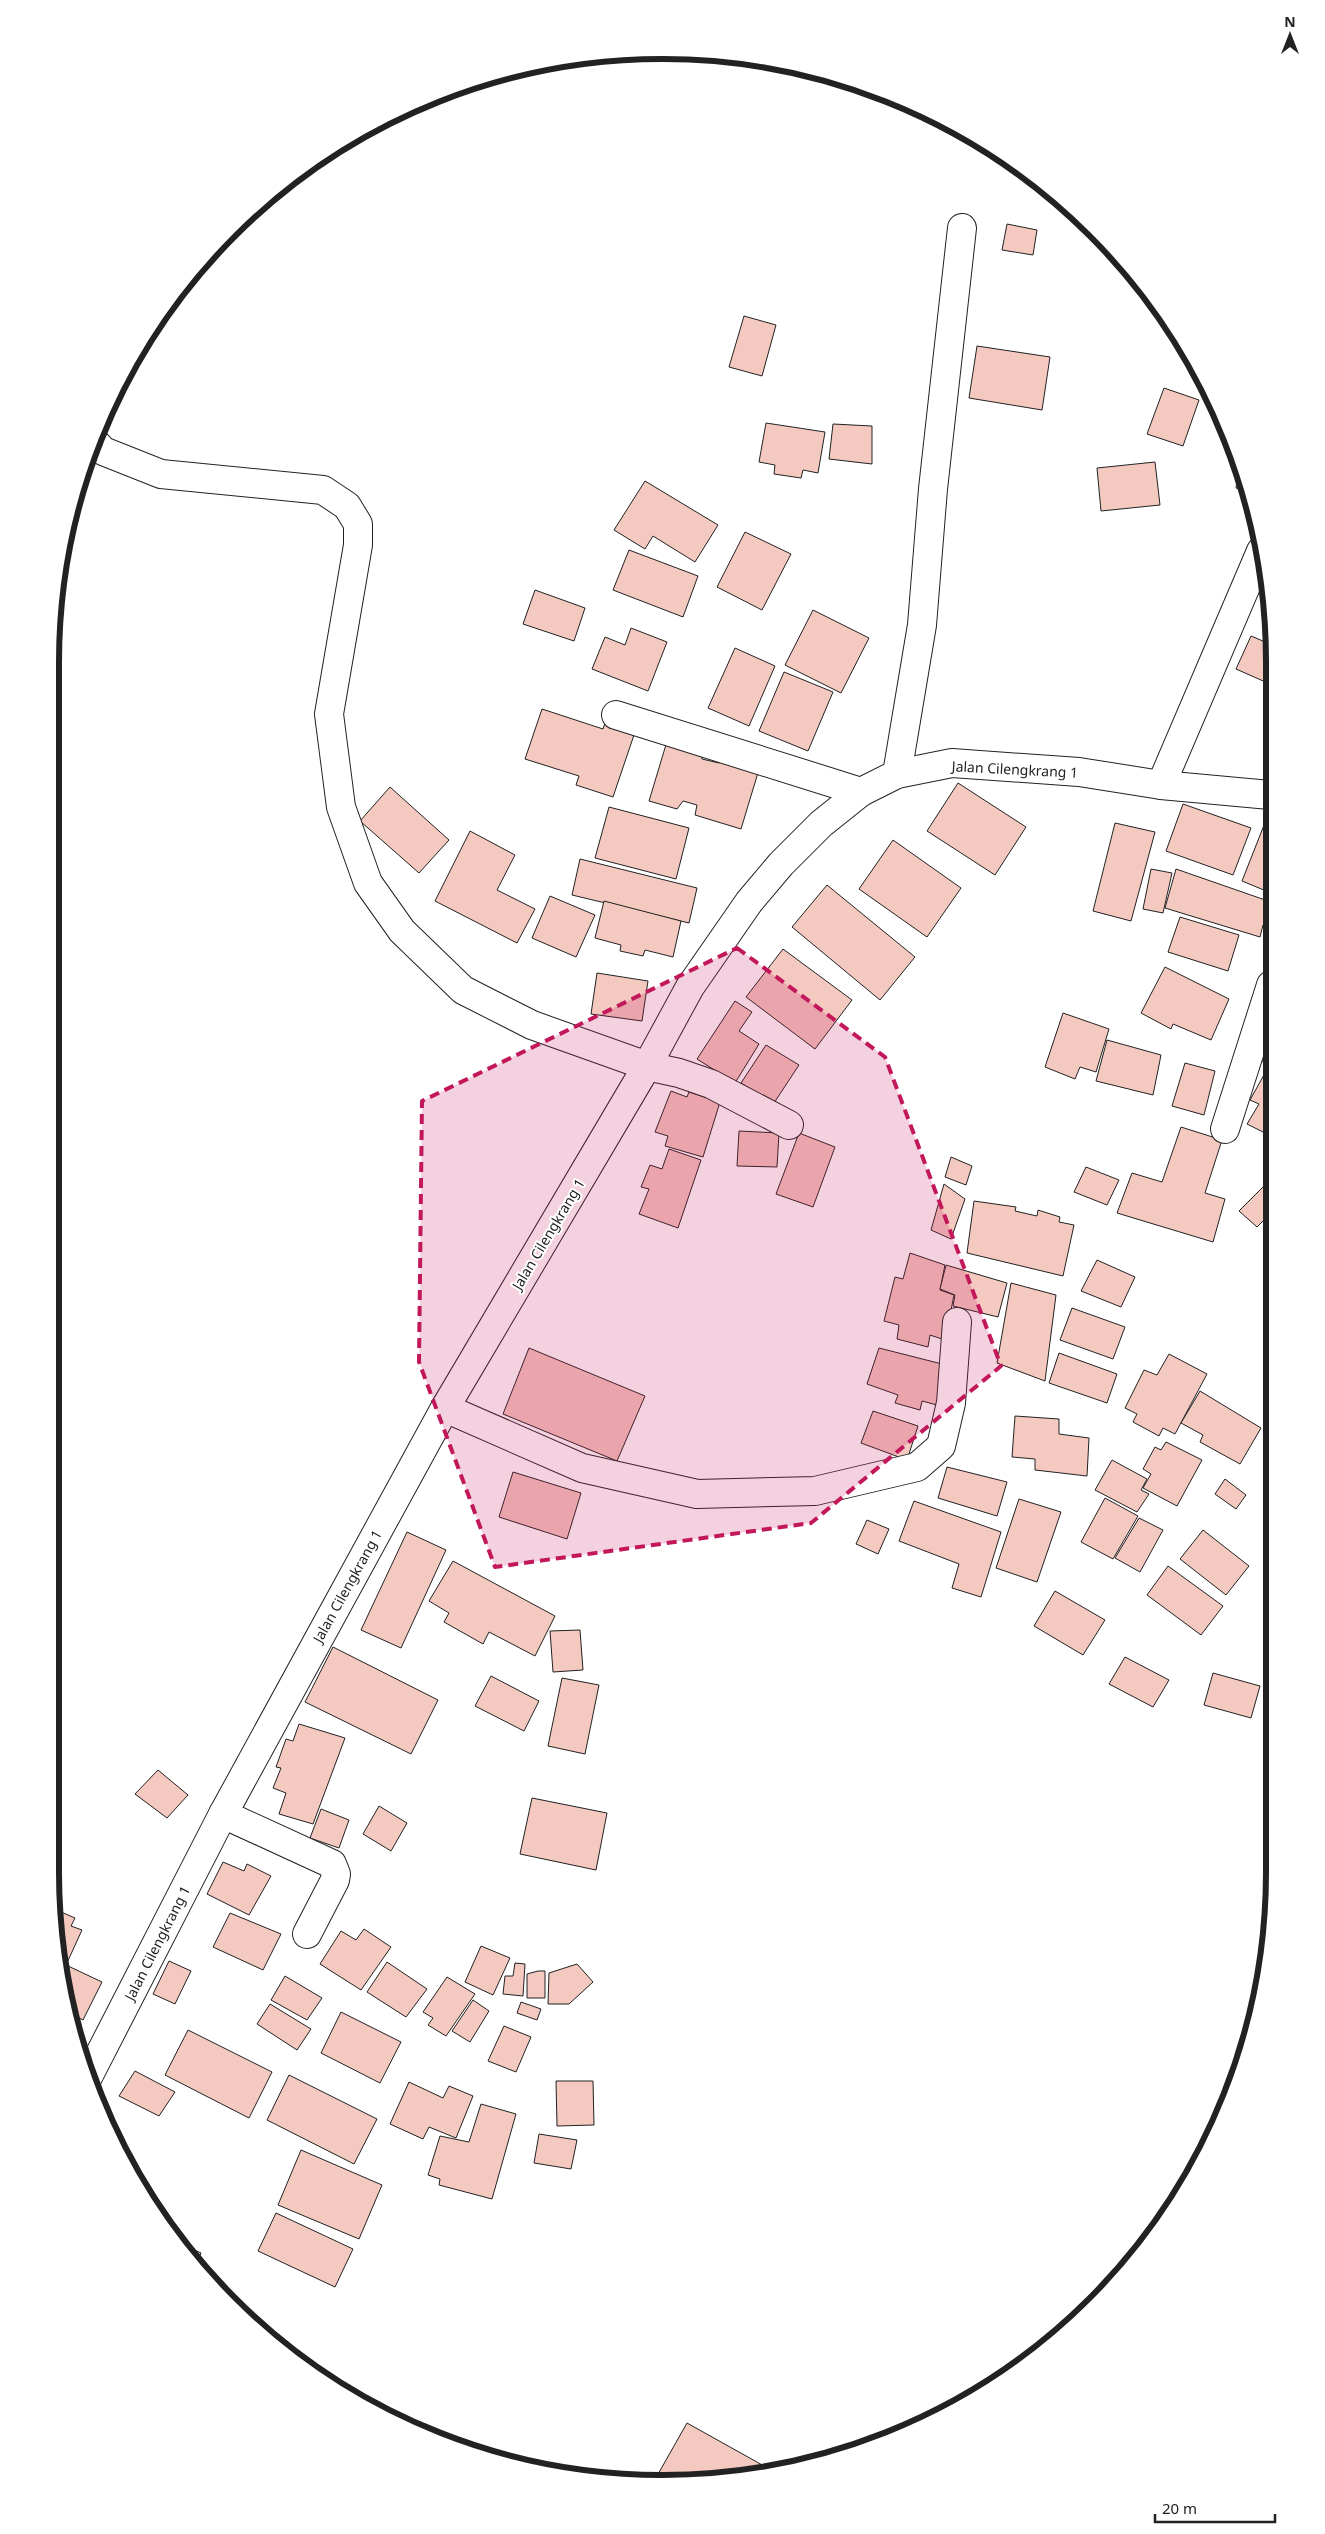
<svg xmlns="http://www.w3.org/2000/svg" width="1325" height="2534" viewBox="0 0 1325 2534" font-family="'Noto Sans',sans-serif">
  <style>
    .building { fill: #f3c9c0; stroke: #222 }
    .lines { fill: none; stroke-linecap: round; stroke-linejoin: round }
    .minor-casing { stroke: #222; stroke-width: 30 }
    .minor { stroke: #fff; stroke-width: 28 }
    .marked { fill: #c2185b; fill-opacity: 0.2; stroke: #c2185b; stroke-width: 4; stroke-dasharray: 10 6; stroke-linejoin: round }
    .labels { text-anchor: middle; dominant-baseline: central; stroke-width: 4; stroke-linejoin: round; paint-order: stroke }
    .street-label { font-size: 14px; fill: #222; stroke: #fff }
    .rim { fill: none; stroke: #222; stroke-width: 6 }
  </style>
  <rect width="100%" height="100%" fill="#fff"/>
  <!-- building -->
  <g class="building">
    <path d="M1007 224 1037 230 1033 255 1002 250Z"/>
    <path d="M744 316 776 325 762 376 729 367Z"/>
    <path d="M977 346 1050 357 1042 410 969 398Z"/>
    <path d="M1164 388 1199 400 1183 446 1147 434Z"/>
    <path d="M766 423 825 432 818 473 803 470 801 478 774 474 775 465 759 462Z"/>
    <path d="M833 424 872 426V464L829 459Z"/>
    <path d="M1155 462 1160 505 1101 511 1097 468Z"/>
    <path d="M1239 467 1245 490 1236 488Z"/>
    <path d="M645 481 718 525 695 562 653 536 645 549 614 530Z"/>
    <path d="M745 532 791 554 762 610 717 587Z"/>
    <path d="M629 550 698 576 683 617 613 590Z"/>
    <path d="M1266 570 1270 582V588L1260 584Z"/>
    <path d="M535 590 585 608 574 641 523 624Z"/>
    <path d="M813 610 869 638 841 693 785 665Z"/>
    <path d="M631 628 667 642 648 691 592 669 605 637 625 645Z"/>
    <path d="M1251 636 1270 644V684L1236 669Z"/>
    <path d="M735 648 775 666 749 726 708 708Z"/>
    <path d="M784 672 833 692 808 751 759 731Z"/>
    <path d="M542 709 603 729 605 723 635 732 613 797 576 785 579 776 525 759Z"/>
    <path d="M668 738 701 748 702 759 719 763 724 755 760 766 741 829 695 815 697 805 683 801 677 809 649 801Z"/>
    <path d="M958 783 1026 827 995 875 927 831Z"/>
    <path d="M390 787 449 840 419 873 360 821Z"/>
    <path d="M1183 804 1251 828 1233 875 1166 851Z"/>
    <path d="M609 807 689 828 676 879 595 858Z"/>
    <path d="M1266 820 1270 822 1271 893 1242 881Z"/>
    <path d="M1115 823 1155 832 1131 921 1093 911Z"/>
    <path d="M470 831 515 855 497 890 535 909 517 943 435 901Z"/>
    <path d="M893 840 961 888 927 937 859 889Z"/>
    <path d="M580 859 697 888 689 923 572 895Z"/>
    <path d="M1151 869 1172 873 1163 913 1143 909Z"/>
    <path d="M1176 869 1271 902V921L1263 925 1260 937 1165 908Z"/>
    <path d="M827 885 915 957 880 1000 792 927Z"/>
    <path d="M550 896 595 915 576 957 532 938Z"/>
    <path d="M604 901 681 921 673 957 645 950 643 956 620 951 621 945 595 938Z"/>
    <path d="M1180 917 1239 935 1228 971 1168 952Z"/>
    <path d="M783 949 852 1000 815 1049 746 997Z"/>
    <path d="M1165 967 1229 999 1211 1040 1173 1024 1171 1029 1141 1013Z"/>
    <path d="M597 973 648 981 642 1021 591 1014Z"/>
    <path d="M735 1001 752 1012 739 1031 759 1044 735 1083 697 1059Z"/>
    <path d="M1063 1013 1109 1029 1096 1072 1080 1067 1075 1079 1045 1067Z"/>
    <path d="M1271 1036V1066L1258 1059Z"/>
    <path d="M1107 1040 1161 1055 1153 1095 1096 1081Z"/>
    <path d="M766 1045 799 1065 774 1103 741 1083Z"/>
    <path d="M1185 1063 1215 1071 1204 1115 1172 1106Z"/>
    <path d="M1265 1073 1271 1076V1136L1247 1124 1259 1104 1250 1100Z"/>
    <path d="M671 1091 687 1097 689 1092 720 1102 703 1157 665 1146 668 1136 655 1132Z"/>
    <path d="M1181 1127 1222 1140 1205 1193 1225 1199 1213 1242 1117 1213 1132 1173 1162 1182Z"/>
    <path d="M739 1131 779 1133 777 1167 737 1166Z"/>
    <path d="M799 1133 835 1147 813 1207 776 1194Z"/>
    <path d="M669 1149 701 1160 678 1228 639 1214 649 1189 641 1187 650 1165 662 1169Z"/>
    <path d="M951 1157 972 1166 966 1185 945 1177Z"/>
    <path d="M1086 1167 1119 1180 1107 1205 1074 1192Z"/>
    <path d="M1268 1182 1272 1185V1212L1257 1227 1239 1211Z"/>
    <path d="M944 1184 965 1199 951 1239 931 1230Z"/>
    <path d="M974 1201 1016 1207 1015 1211 1037 1216 1038 1210 1060 1217 1059 1222 1074 1225 1063 1276 967 1253Z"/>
    <path d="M910 1253 945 1265 940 1290 954 1295 945 1340 930 1335 928 1347 897 1339 899 1325 884 1321 895 1277 903 1279Z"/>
    <path d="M1097 1260 1135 1277 1121 1307 1081 1291Z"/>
    <path d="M946 1265 1007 1283 998 1317 953 1306 955 1295 940 1289Z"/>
    <path d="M1011 1283 1056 1295 1045 1381 997 1363Z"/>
    <path d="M1072 1308 1125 1327 1113 1359 1060 1340Z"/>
    <path d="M529 1348 645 1396 617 1461 503 1414Z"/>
    <path d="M879 1348 946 1365 937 1405 922 1401 920 1410 895 1403 898 1395 867 1384Z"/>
    <path d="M1059 1353 1117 1374 1107 1403 1049 1383Z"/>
    <path d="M1169 1354 1207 1374 1175 1434 1163 1428 1159 1436 1133 1422 1137 1414 1125 1408 1144 1370 1157 1375Z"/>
    <path d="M1200 1391 1261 1428 1240 1464 1200 1442 1203 1435 1181 1423Z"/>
    <path d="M873 1411 918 1426 907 1460 861 1443Z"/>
    <path d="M1015 1416 1059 1419V1434L1089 1438 1087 1476 1035 1470V1459L1012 1457Z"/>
    <path d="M1166 1442 1202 1460 1177 1506 1143 1488 1151 1474 1143 1469 1155 1447 1161 1450Z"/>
    <path d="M1112 1460 1147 1479 1141 1490 1149 1494 1137 1512 1095 1490Z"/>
    <path d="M947 1467 1007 1482 997 1516 938 1498Z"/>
    <path d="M513 1472 581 1493 567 1539 499 1517Z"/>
    <path d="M1225 1479 1246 1495 1236 1509 1215 1494Z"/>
    <path d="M1105 1498 1138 1516 1113 1559 1081 1542Z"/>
    <path d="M1019 1499 1061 1512 1037 1582 996 1568Z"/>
    <path d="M914 1501 1001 1532 981 1597 952 1588 959 1564 899 1541Z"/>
    <path d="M1273 1511V1532L1265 1530Z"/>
    <path d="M1139 1518 1163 1530 1140 1572 1115 1558Z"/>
    <path d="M867 1520 889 1529 878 1554 856 1544Z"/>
    <path d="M1203 1530 1249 1566 1226 1595 1180 1559Z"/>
    <path d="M407 1532 446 1550 401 1648 361 1630Z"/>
    <path d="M453 1561 555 1616 535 1656 489 1632 483 1644 444 1622 449 1613 429 1601Z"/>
    <path d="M1168 1566 1223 1606 1201 1635 1147 1595Z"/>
    <path d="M1055 1591 1105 1620 1083 1655 1034 1626Z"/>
    <path d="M580 1630 583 1670 553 1672 550 1631Z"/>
    <path d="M333 1647 438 1700 411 1754 305 1702Z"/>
    <path d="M1125 1657 1169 1680 1153 1707 1109 1684Z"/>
    <path d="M1213 1673 1260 1686 1251 1718 1204 1705Z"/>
    <path d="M491 1676 539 1701 524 1731 475 1706Z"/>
    <path d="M562 1678 599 1685 585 1754 548 1746Z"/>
    <path d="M299 1724 345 1738 313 1824 279 1814 286 1793 273 1788 281 1768 276 1767 286 1739 293 1741Z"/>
    <path d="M158 1770 188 1795 167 1818 135 1794Z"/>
    <path d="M532 1798 607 1813 596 1870 520 1854Z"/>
    <path d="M379 1806 407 1823 391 1851 363 1834Z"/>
    <path d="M321 1809 349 1820 339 1848 310 1838Z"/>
    <path d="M223 1862 244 1871 247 1864 271 1876 249 1915 207 1894Z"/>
    <path d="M54 1909 75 1918 71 1926 82 1930 66 1965 102 1982 83 2020 68 2012 62 1991Z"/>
    <path d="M230 1913 281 1934 263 1970 213 1947Z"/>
    <path d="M364 1929 391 1947 361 1990 320 1964 341 1931 356 1940Z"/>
    <path d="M481 1946 510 1958 493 1995 465 1982Z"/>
    <path d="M169 1961 191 1971 175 2004 153 1994Z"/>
    <path d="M387 1962 427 1989 406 2017 367 1992Z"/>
    <path d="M515 1963 525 1964 523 1996 503 1994 505 1976H513Z"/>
    <path d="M577 1964 593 1982 569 2004H548L549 1973Z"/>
    <path d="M538 1971H545V1998H527V1974Z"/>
    <path d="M285 1976 322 1998 307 2020 271 2000Z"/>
    <path d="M447 1977 475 1994 446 2036 428 2025 433 2018 423 2012Z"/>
    <path d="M473 2000 489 2011 470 2042 452 2031Z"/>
    <path d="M521 2002 541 2009 537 2020 517 2013Z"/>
    <path d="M270 2004 311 2029 297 2050 257 2024Z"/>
    <path d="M341 2012 401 2042 380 2083 321 2053Z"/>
    <path d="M504 2026 531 2037 516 2072 488 2061Z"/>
    <path d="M188 2030 272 2072 249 2118 165 2075Z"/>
    <path d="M135 2071 175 2092 159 2116 119 2096Z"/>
    <path d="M289 2075 377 2119 354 2164 267 2120Z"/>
    <path d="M556 2081H593L594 2125 557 2126Z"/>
    <path d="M409 2082 443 2098 449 2086 473 2096 456 2138 429 2127 423 2139 390 2124Z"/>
    <path d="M481 2104 516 2114 492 2199 439 2185 440 2179 428 2175 440 2136 469 2142Z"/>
    <path d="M539 2134 577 2140 571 2169 534 2163Z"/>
    <path d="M301 2150 382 2185 359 2239 278 2205Z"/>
    <path d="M276 2213 353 2249 335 2287 258 2251Z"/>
    <path d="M174 2241 201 2253 196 2265 177 2245Z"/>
    <path d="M687 2423 773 2471 703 2483H653Z"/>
  </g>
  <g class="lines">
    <!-- minor casing -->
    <g class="minor-casing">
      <g id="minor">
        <path d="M94 441 103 451 161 474 323 490 347 506 358 524V545L329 714 341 807 368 883 402 931 463 990 532 1025 647 1066 679 1073 711 1084 789 1125"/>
        <path d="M616 715 861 792"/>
        <path d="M897 774 922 625 933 489 962 228"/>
        <path d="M1161 785 1261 551"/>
        <path d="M1225 1129 1271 985"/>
        <path d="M445 1408 582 1468 697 1494 815 1491 917 1467 941 1446 951 1403 957 1322"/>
        <path d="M223 1814 332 1864 336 1874 335 1880 307 1934"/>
        <path d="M87 2079 223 1814 445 1408 647 1066 690 987 749 902 781 864 821 824 861 792 897 774 952 763 1079 772 1161 785 1270 795"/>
      </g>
    </g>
    <!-- minor -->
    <use href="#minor" class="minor"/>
  </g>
  <!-- marked area -->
  <path class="marked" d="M737 948 885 1057 1001 1366 811 1523 495 1567 419 1362 422 1101Z"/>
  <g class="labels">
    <!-- street labels -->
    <g class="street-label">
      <text transform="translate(1015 769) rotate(3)">Jalan Cilengkrang 1</text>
      <text transform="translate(548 1234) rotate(-59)">Jalan Cilengkrang 1</text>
      <text transform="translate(347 1586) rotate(-61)">Jalan Cilengkrang 1</text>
      <text transform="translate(157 1943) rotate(-63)">Jalan Cilengkrang 1</text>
    </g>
  </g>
  <!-- crop -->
  <path d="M0 0H1325V2534H0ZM662 59H663A603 603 0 0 1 1266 662V1872A603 603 0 0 1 663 2475H662A603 603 0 0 1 59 1872V662A603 603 0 0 1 662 59Z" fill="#fff" fill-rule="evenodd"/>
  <path class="rim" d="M662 59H663A603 603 0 0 1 1266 662V1872A603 603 0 0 1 663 2475H662A603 603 0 0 1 59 1872V662A603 603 0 0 1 662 59Z"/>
  <!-- north arrow -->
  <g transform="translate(1290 35)" stroke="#ffffff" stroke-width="4" paint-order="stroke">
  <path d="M0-4L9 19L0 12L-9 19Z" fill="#222222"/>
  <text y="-8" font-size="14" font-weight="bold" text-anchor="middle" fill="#222222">N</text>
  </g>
  <!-- scale -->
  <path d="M1155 2514v8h120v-8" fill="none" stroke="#222222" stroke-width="2.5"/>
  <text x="1162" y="2514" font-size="15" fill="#222222" stroke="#ffffff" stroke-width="4" paint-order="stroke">20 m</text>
</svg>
